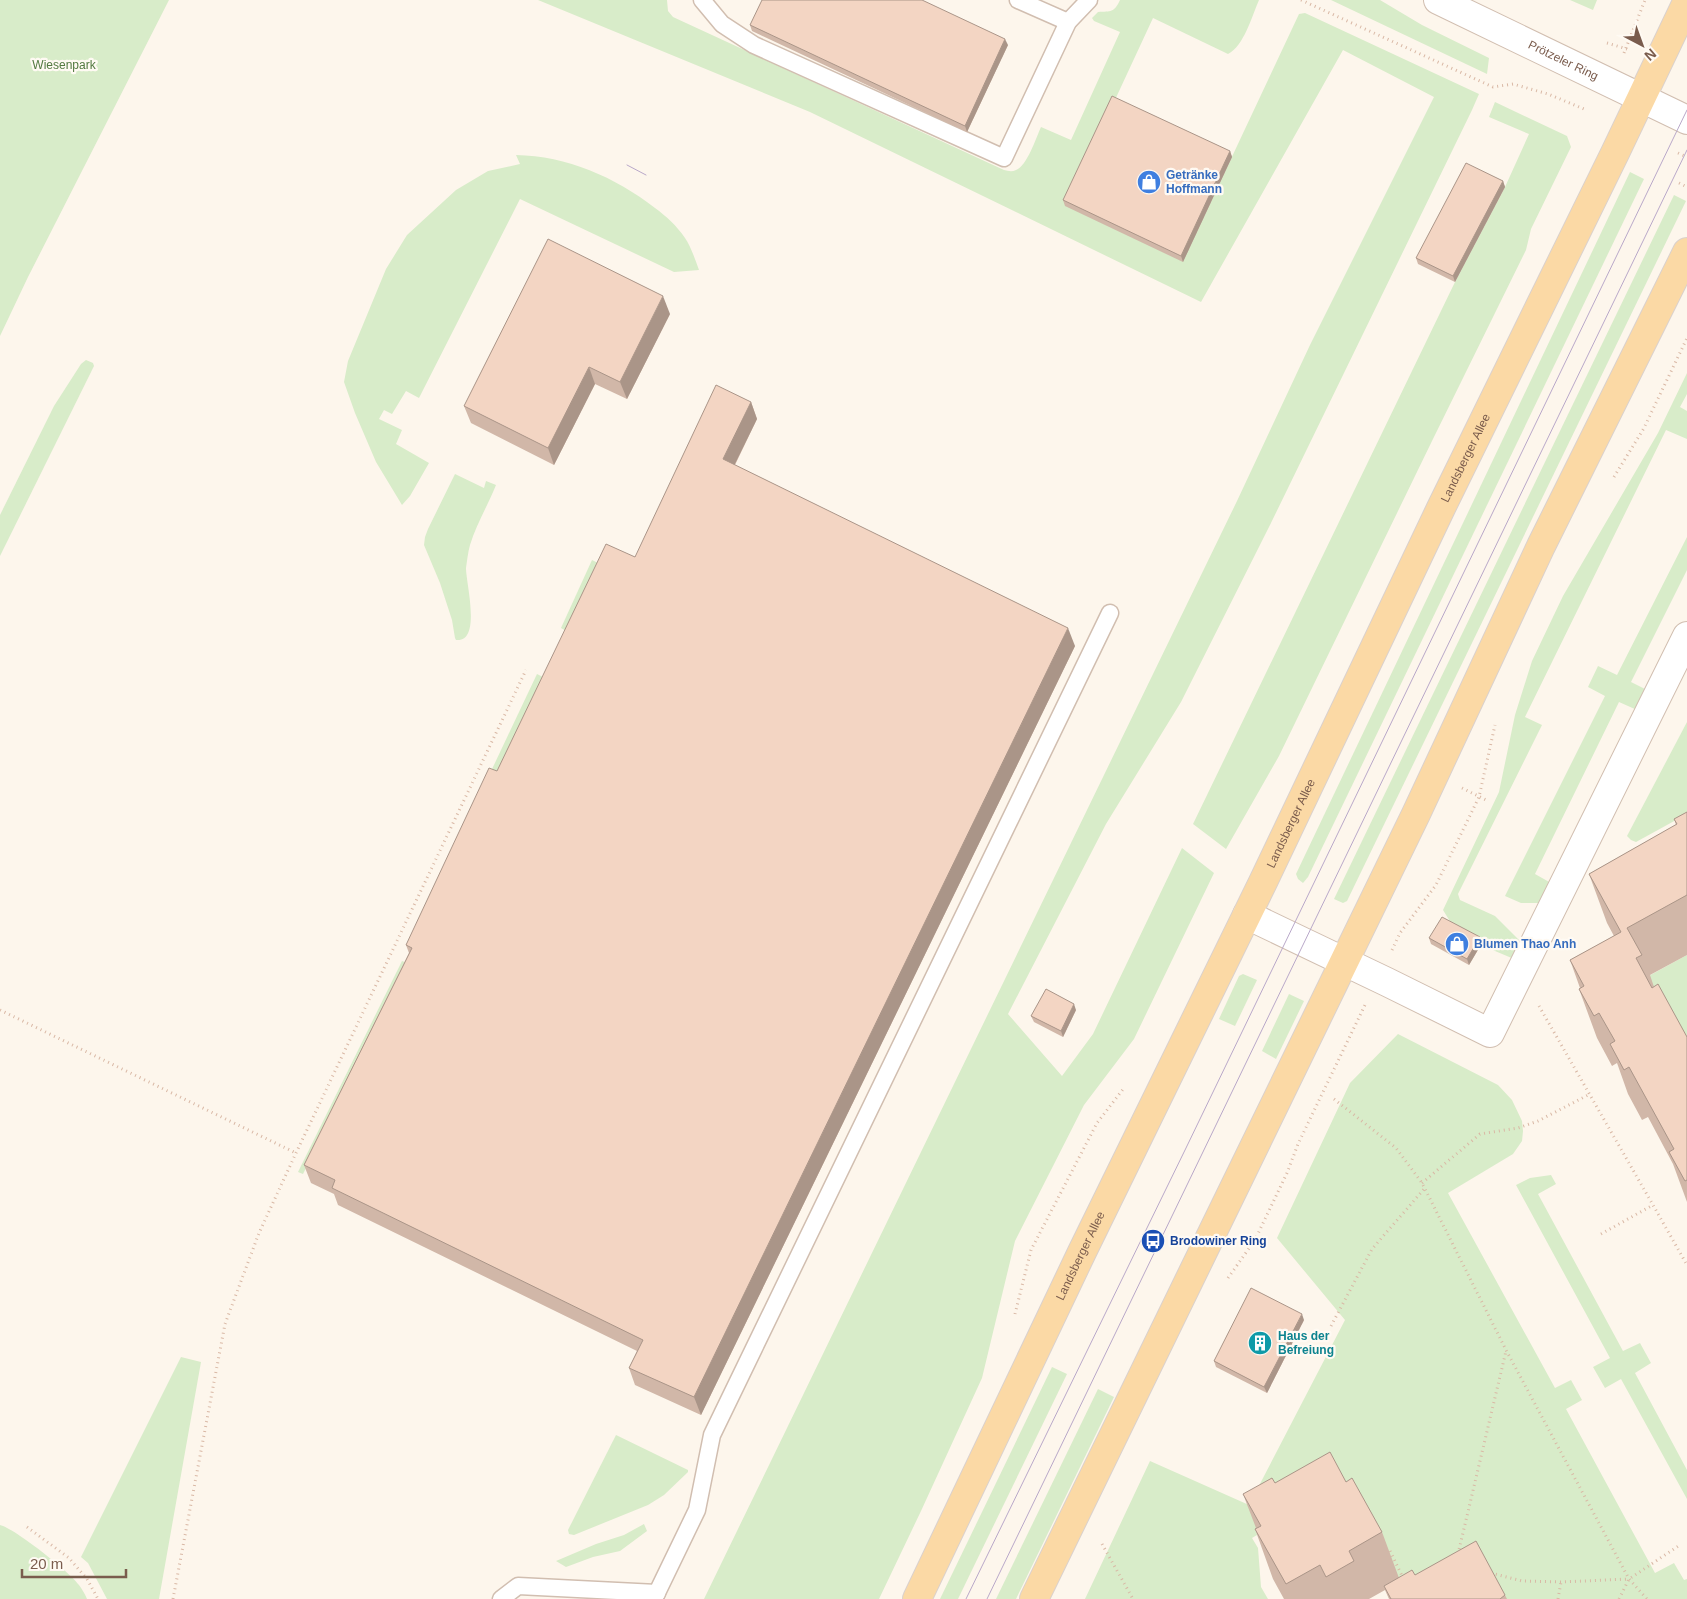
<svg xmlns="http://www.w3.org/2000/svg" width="1687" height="1599" viewBox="0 0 1687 1599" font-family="Arial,sans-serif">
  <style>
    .green { fill: #d8ecc9 }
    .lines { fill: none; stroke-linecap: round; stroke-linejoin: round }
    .service-casing { stroke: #d1beb0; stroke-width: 19 }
    .minor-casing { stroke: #d1beb0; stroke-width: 30 }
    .primary-casing { stroke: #dad1cd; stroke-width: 30 }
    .path { stroke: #d9b8a5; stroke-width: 3; stroke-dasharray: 1 4; stroke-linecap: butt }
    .service { stroke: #fff; stroke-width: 16 }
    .minor { stroke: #fff; stroke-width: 28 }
    .primary { stroke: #fbd9a5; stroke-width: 28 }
    .tram { stroke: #b9a8c9; stroke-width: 1 }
    .wall { fill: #d1b7a8 }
    .shaded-wall { fill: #aa9588 }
    .building { fill: #f3d5c3; stroke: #aa9588 }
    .labels { text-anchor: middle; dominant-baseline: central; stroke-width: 4.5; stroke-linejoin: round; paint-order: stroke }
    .street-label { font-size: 12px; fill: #7a5c4d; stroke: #fffaf3 }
    .park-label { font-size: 12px; fill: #537a41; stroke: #fffaf3 }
    .shop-label { font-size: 12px; font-weight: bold; fill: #366cbe; stroke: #fffaf3; text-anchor: start }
    .transit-label { font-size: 12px; font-weight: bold; fill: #164399; stroke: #fffaf3; text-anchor: start }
    .culture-label { font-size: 12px; font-weight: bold; fill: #0d838f; stroke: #fffaf3; text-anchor: start }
  </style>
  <rect width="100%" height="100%" fill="#fdf6ec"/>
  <!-- green -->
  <g class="green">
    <path d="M0 0H169L28 277 0 336Z"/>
    <path d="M538 0H667L668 11 673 17 1004 170C1008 171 1012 172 1016 170 1027 166 1036 138 1041 127L1071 140 1120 32 1094 21 1092 18 1098 12C1111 11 1114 13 1120 0H1259C1252 16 1244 46 1228 54L1153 18 1114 102 1183 261 1299 14 1305 13 1479 94 1472 110 1270 525 1181 702 1106 824 1008 1014 1062 1076 1093 1034 1182 848 1214 873 1134 1039 1084 1105 1015 1241 982 1378 921 1511 879 1599H704L1237 501 1310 345 1434 97 1343 50 1201 302 810 112Z"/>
    <path d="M1331 0H1380L1422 25 1489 58 1487 74Z"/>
    <path d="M1570 0H1597L1593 10Z"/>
    <path d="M1495 102 1567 136 1571 147 1531 229 1526 250 1432 441 1279 756 1226 849 1193 824 1455 282 1505 187 1529 134 1489 117Z"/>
    <path d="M516 155C567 156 615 177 655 208 666 216 677 226 685 238 691 247 695 259 699 270L674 272 520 199 419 398 406 391 392 414 384 410 379 419 402 430 396 444 429 463 410 496 402 505 376 462 355 413 344 382 348 361 386 269 407 235 456 190 488 171 520 164Z"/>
    <path d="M1630 172 1644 179 1308 877 1303 883 1298 879 1296 874Z"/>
    <path d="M1674 195 1686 201 1347 901 1343 903 1334 899Z"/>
    <path d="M86 360 93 363 94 366 0 556V515L54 406 81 364Z"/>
    <path d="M1687 373V394L1680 407 1687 411V439L1666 430 1525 717 1542 725 1458 894 1460 900 1495 916 1522 943 1514 959 1495 951 1451 923 1443 910 1499 792 1515 715 1532 661 1563 596 1658 433Z"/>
    <path d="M455 474 484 488 486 481 496 485C488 505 476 525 470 545 468 552 467 561 466 568 466 583 482 643 456 640L455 638 452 620 440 583 424 545 425 537 428 529Z"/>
    <path d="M1687 537V570L1631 682 1647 690 1637 710 1619 702 1535 874 1551 883 1541 903H1521L1505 896 1605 696 1588 687 1598 666 1617 675Z"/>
    <path d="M592 560 600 564 568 632 561 628Z"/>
    <path d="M537 674 545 678 491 789 484 786Z"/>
    <path d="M1687 722V814L1636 842 1631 840 1627 836Z"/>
    <path d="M1687 955V1054L1645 978Z"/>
    <path d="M402 961 407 963 303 1174 298 1172Z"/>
    <path d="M1243 974 1257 980 1235 1026 1219 1019 1239 976Z"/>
    <path d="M1289 994 1304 1001 1276 1059 1262 1051Z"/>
    <path d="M1398 1034 1498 1085 1512 1100 1522 1121 1523 1131 1522 1141 1513 1154 1448 1193 1555 1388 1571 1380 1582 1400 1566 1409 1655 1573 1674 1563 1684 1580 1687 1579V1599H1414L1290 1515 1252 1538 1258 1548 1261 1587 1268 1599H1085L1150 1461 1249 1505 1345 1320 1277 1238 1350 1083Z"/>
    <path d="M1551 1175 1556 1184 1538 1194 1623 1351 1640 1343 1651 1363 1635 1373 1687 1470V1499L1621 1379 1605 1388 1593 1367 1610 1358 1516 1185 1530 1178Z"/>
    <path d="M181 1357 201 1362 159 1599H107L88 1563 81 1557Z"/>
    <path d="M1052 1367 1067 1374 958 1599H940Z"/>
    <path d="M1098 1389 1114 1397 1016 1599H996Z"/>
    <path d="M616 1435 688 1470V1472L664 1495 648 1505 574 1535 569 1534 568 1530Z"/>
    <path d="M644 1524 647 1531 620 1551 593 1557 566 1567 556 1561 596 1544 624 1535Z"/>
    <path d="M0 1525C14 1528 70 1572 79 1585 82 1589 85 1594 87 1599H0Z"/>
  </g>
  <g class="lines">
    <!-- service casing -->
    <g class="service-casing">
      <g id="service">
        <path d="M702 0 722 24 754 45 1004 158 1068 22 1089 0"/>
        <path d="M1018 0 1068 22"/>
        <path d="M501 1599 518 1586 657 1593"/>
        <path d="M654 1599 697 1510 712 1435 1110 613"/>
      </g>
    </g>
    <!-- minor casing -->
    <g class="minor-casing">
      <g id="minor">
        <path id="s1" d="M1438 0 1687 120"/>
        <path d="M1247 915 1387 982 1490 1033 1687 636"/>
      </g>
    </g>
    <!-- primary casing -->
    <g class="primary-casing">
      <g id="primary">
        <path id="s2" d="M917 1599 1082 1252 1263 882 1441 508 1615 153 1687 2"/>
        <path d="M1034 1599 1416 814 1541 546 1687 252"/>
      </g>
    </g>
    <!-- path -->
    <g class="path">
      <path d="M1301 0 1493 87 1513 84 1548 94 1584 109"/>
      <path d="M1607 43 1627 49"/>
      <path d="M1624 53 1645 0"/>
      <path d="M1678 153 1687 157"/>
      <path d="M1679 183 1687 187"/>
      <path d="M1614 477 1644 428 1687 338"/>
      <path d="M1462 788 1488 801"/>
      <path d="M1392 950 1400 933 1436 885 1479 797 1495 725"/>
      <path d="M1539 1006 1653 1205"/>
      <path d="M0 1010 296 1153"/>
      <path d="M1334 1099 1396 1148 1422 1183 1506 1350 1629 1579 1647 1599"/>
      <path d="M1422 1183 1480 1134 1518 1128 1538 1121 1590 1094"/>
      <path d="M1601 1234 1653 1205 1687 1265"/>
      <path d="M1228 1278 1255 1240 1287 1173 1298 1144 1365 1005"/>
      <path d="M1015 1314 1031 1250 1097 1123 1124 1088"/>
      <path d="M1331 1326 1372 1249 1425 1188"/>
      <path d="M27 1527 69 1558 87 1579 98 1599"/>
      <path d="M1102 1544 1133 1599"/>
      <path d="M1390 1551 1403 1578"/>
      <path d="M1458 1554 1506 1351"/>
      <path d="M1491 1573 1522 1581 1561 1582 1629 1579"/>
      <path d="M173 1599 225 1324 259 1233 296 1153 526 670"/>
      <path d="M1558 1599 1561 1582"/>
      <path d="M1619 1599 1629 1579 1680 1545"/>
    </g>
    <!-- service -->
    <use href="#service" class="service"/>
    <!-- minor -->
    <use href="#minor" class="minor"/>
    <!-- primary -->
    <use href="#primary" class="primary"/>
    <!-- tram -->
    <g class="tram">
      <path d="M627 165 646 175"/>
      <path d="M966 1599 1186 1148 1687 110"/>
      <path d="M987 1599 1687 150"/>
    </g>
  </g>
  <!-- wall -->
  <g class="wall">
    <path d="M750 25 1008 45 967 132 752 31Z"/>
    <path d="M1230 151 1232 157 1183 262 1065 206 1063 200Z"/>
    <path d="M1503 181 1505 187 1455 282 1418 264 1416 258Z"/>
    <path d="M670 314 627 399 595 384 554 465 471 423 464 406Z"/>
    <path d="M751 402 757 419 735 465 1075 646 701 1415 635 1385 629 1368 637 1351 338 1205 334 1194 311 1183 304 1165 409 953 406 945 635 557Z"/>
    <path d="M1687 812V955L1650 975 1654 987 1687 1037V1202L1673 1164 1648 1117 1642 1120 1628 1094 1617 1063 1612 1066 1597 1038 1579 989 1580 988 1570 960 1614 936 1607 923 1589 874 1676 825 1674 819Z"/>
    <path d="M1480 937 1482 943 1469 965 1431 944 1429 938Z"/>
    <path d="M1076 1010 1063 1037 1034 1022 1031 1016Z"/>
    <path d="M1304 1320 1267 1393 1216 1367 1214 1361Z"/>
    <path d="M1346 1482 1382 1532 1399 1578 1415 1575 1505 1595 1507 1599H1389L1385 1590 1369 1599H1284L1273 1579 1255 1529 1256 1528 1243 1494 1275 1483Z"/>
  </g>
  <!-- shaded-wall -->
  <g class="shaded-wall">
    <path d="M1005 39 1008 45 967 132 965 126Z"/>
    <path d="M1230 151 1232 157 1183 262 1181 256Z"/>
    <path d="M1503 181 1505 187 1455 282 1453 276Z"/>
    <path d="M663 296 670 314 627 399 620 382Z"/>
    <path d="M589 367 595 384 554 465 548 448Z"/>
    <path d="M751 402 757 419 729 476 723 459Z"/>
    <path d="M1068 628 1075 646 701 1415 694 1397Z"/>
    <path d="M1480 937 1482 943 1469 965 1467 959Z"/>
    <path d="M1074 1004 1076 1010 1063 1037 1061 1031Z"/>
    <path d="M1302 1314 1304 1320 1267 1393 1264 1387Z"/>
  </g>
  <!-- building -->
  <g class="building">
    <path d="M762 0H922L1005 39 965 126 750 25Z"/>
    <path d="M1112 96 1230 151 1181 256 1063 200Z"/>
    <path d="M1466 163 1503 181 1453 276 1416 258Z"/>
    <path d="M548 239 663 296 620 382 589 367 548 448 464 406Z"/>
    <path d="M716 385 751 402 723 459 1068 628 694 1397 629 1368 643 1340 332 1188 335 1180 304 1165 412 948 406 945 489 768 497 771 606 544 635 557Z"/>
    <path d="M1687 812V895L1627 928 1642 955 1636 958 1652 988 1658 984 1687 1037V1180L1685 1181 1669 1152 1674 1149 1629 1067 1624 1070 1610 1044 1615 1041 1599 1013 1594 1016 1579 989 1584 986 1570 960 1621 932 1589 874 1677 824 1674 819Z"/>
    <path d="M1442 917 1480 937 1467 959 1429 938Z"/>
    <path d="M1046 989 1074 1004 1061 1031 1031 1016Z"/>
    <path d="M1251 1288 1302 1314 1264 1387 1214 1361Z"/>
    <path d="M1330 1452 1346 1482 1352 1478 1382 1532 1349 1551 1354 1561 1326 1577 1320 1565 1286 1584 1255 1529 1261 1526 1243 1494 1272 1478 1275 1483Z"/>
    <path d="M1476 1541 1505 1595 1500 1599H1391L1384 1586 1412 1570 1415 1575Z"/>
  </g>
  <!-- icons -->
  <defs>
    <g id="shop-disc" transform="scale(1.25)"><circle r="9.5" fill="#3f7fe0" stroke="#fffaf3"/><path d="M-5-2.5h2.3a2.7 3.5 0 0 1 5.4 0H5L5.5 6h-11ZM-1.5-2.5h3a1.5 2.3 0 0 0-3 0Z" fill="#fff"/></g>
    <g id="bus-disc" transform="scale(1.25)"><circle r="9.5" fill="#1a4fb4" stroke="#fffaf3"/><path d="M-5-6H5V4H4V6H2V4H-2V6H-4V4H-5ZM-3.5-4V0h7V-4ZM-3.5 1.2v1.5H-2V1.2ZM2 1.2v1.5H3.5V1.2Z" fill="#fff"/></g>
    <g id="building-disc" transform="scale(1.25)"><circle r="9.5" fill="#0f9aa8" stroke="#fffaf3"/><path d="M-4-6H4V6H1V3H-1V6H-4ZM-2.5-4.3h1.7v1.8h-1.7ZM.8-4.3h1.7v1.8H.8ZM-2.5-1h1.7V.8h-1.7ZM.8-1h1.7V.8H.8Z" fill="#fff"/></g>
  </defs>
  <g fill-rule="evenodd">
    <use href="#shop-disc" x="1149" y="182"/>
    <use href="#shop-disc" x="1457" y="944"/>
    <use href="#bus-disc" x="1153" y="1241"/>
    <use href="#building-disc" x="1260" y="1343"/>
  </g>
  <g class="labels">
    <!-- street labels -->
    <g class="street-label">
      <text stroke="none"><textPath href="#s1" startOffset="139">Prötzeler Ring</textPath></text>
      <text stroke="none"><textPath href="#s2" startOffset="1266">Landsberger Allee</textPath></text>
      <text stroke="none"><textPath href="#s2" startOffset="861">Landsberger Allee</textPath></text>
      <text stroke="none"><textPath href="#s2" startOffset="380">Landsberger Allee</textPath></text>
    </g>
    <!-- park labels -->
    <g class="park-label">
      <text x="64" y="65">Wiesenpark</text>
    </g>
    <!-- shop labels -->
    <g class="shop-label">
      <text x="1166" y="175">Getränke<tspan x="1166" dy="14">Hoffmann</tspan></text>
      <text x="1474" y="944">Blumen Thao Anh</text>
    </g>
    <!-- transit labels -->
    <g class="transit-label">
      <text x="1170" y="1241">Brodowiner Ring</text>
    </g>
    <!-- culture labels -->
    <g class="culture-label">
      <text x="1278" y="1336">Haus der<tspan x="1278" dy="14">Befreiung</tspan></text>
    </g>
  </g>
  <!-- north arrow -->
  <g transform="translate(1642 45) rotate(139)" stroke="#fffaf3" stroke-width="4" paint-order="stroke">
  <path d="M0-4L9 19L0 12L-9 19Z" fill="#7a5c4d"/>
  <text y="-8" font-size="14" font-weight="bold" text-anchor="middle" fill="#7a5c4d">N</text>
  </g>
  <!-- scale -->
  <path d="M22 1569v8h104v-8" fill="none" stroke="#7a5c4d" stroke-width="2.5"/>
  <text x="30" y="1569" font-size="15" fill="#7a5c4d" stroke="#fffaf3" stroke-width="4" paint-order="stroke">20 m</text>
</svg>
